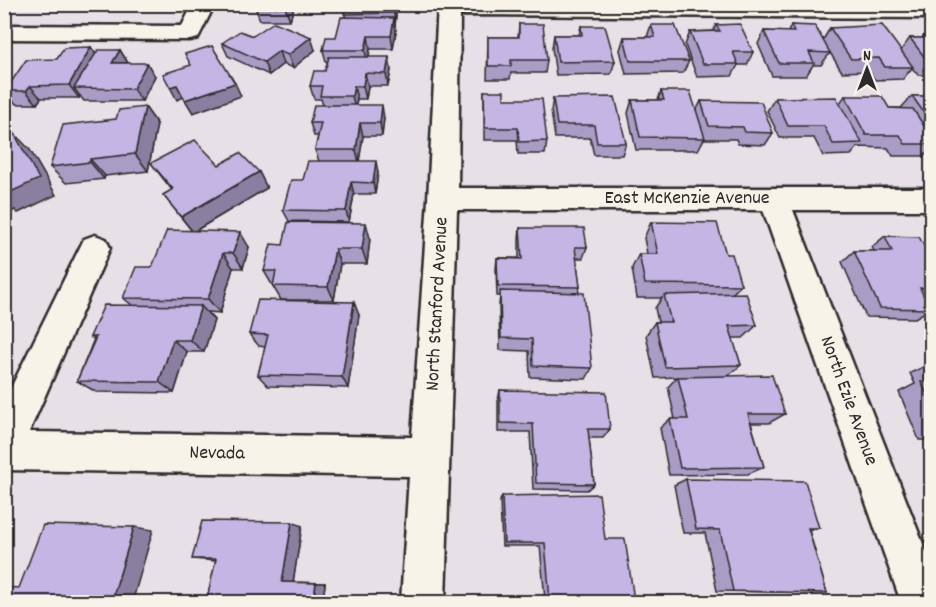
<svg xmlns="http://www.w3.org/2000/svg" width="936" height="607" viewBox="0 0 936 607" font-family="Dekko,sans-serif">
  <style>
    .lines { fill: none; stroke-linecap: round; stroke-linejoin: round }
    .street-casing { stroke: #2b2b2b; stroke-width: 5 }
    .street { fill: #f7f3e8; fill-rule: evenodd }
    .wall { fill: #a99cc5; stroke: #2b2b2b; stroke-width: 1.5 }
    .shaded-wall { fill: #8a7fa0; stroke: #2b2b2b; stroke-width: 1.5 }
    .building { fill: #c5b5e5; stroke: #2b2b2b; stroke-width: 1.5 }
    .labels { text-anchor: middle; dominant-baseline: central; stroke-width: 4.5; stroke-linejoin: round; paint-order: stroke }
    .street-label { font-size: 20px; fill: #2b2b2b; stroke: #f7f3e8 }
  </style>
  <rect width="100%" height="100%" fill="#e8e0e7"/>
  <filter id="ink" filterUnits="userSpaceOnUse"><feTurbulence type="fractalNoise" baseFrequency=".0167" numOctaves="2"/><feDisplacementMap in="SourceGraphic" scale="12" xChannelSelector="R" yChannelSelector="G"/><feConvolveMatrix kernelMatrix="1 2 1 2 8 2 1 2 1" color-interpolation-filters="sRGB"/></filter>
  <g filter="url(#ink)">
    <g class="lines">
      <!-- street casing -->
      <g class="street-casing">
        <g id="street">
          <path d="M193 4H215L198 38 190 40 4 39V25L182 26Z"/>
          <path d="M438 4H932V18L460 15 458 188H932V210H793L932 567V602H901L763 210H457L445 602H401L409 476 4 470V402L84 239 95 235 106 239 110 248 29 432 412 437 428 199Z"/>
        </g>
      </g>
      <!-- street -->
      <use href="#street" class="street"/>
    </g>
    <!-- wall -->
    <g class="wall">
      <path d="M245 4H295L290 20H260L255 7 256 5Z"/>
      <path d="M337 4H397L395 26 396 31 393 49H370L369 57 391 70 388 86H368L366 99H357L355 105 384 118 382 136H363L359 161 378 173 375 194H354L349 222 289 221 283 210 303 180 319 161 315 150 318 136H314L310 123 323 105 321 99H314L310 86 325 71 328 62H326L323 50 336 37 345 17V10H339Z"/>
      <path d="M519 24 547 60 545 73H511L510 79H487L488 37H518Z"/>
      <path d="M651 25 689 61 683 73 626 74 620 50 624 37H647Z"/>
      <path d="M716 25 753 52 747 65H738L732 76 697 77 685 45 690 32 713 31Z"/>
      <path d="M791 25 823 40 830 28 901 50 910 38H922L932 26V75H918L912 68 903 79 875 80 869 71 842 72 829 51 830 53 821 65H813L806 76H772L758 44 764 31 788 32Z"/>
      <path d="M581 26 615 61 611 74 556 75 552 48 554 35H579Z"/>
      <path d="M222 43 315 50 293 68 283 64 269 75 228 56Z"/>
      <path d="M120 50 128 63 155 76 142 101H84L80 96 79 98H41L37 104H16L5 91 57 59Z"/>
      <path d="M484 91 504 99 547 141 545 154H518L517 140H484Z"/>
      <path d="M661 91 696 111 701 101 773 133 765 145 738 144 736 139H704L698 150H636L628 113 632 100H658Z"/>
      <path d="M845 96 889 108H901L912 96H932V147L923 156H893L888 148 858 147 851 155 823 156 814 138H780L767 111 775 98 839 104Z"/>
      <path d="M553 98 626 143 622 155H594L590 138H555L551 111Z"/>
      <path d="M145 107 157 124 148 171 105 176 104 179 66 183 50 167 116 119Z"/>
      <path d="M151 163 219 165 259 172 267 188 195 231 249 247 243 268H233L220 313 207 312 214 320 204 352H187L174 393 96 392 77 381 94 339 90 337 132 305 123 298 152 267 192 231 163 195 172 190Z"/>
      <path d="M651 222 726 254 741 285 733 293 757 325 743 338H732L741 365 728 376 785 414 769 423H751L764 467 748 474 669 475 660 428 670 419H675L668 387 677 377 655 378 646 335 655 322H658L655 308 662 298H637L632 268 639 254H647L644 238Z"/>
      <path d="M520 228 587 247 583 258H576L580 287 578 293 592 368 586 379 530 377 529 351 500 350 499 305 500 296H497L496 269 497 258H519V239Z"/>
      <path d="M885 236 932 260V298H925L930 309 915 318 866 317 842 262 854 251H874L872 247Z"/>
      <path d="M370 238 367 264H340L334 300H281L264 271 283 245Z"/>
      <path d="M359 315 348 388 268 386 258 375 265 347 259 346 249 334Z"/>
      <path d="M932 363V440H919L899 392 915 384 910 373Z"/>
      <path d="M500 390 610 429 603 438H589L594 484 587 490 533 489 530 432H498V400Z"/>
      <path d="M686 479 819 528 809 530 827 593 717 591 705 533H683L674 485Z"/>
      <path d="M502 496 605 539 550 600H545L540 546H502L500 501Z"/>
      <path d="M302 526 293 582 325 583 323 603H206L216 561 192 559Z"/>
    </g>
    <!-- shaded-wall -->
    <g class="shaded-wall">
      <path d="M286 4H295L290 20 285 7Z"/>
      <path d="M395 4H397L395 26 394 13Z"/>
      <path d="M394 18 396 31 393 49 391 36Z"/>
      <path d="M368 36 370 49 367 63 365 50Z"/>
      <path d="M311 37 315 50 293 68 288 55Z"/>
      <path d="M91 47 100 60 74 88 80 96 79 98 69 85Z"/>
      <path d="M120 50 128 63H112Z"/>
      <path d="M4 51 11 59 4 68Z"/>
      <path d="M279 51 283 64 269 75 264 62Z"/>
      <path d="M389 57 391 70 388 86 386 74Z"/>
      <path d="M147 63 155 76 142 101 133 89Z"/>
      <path d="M4 72 10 78 4 85Z"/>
      <path d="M365 73 368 86 366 99 363 86Z"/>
      <path d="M235 83 241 96 193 113 185 100Z"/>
      <path d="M177 85 184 97 177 100 170 87Z"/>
      <path d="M30 86 41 98 37 104 26 91Z"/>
      <path d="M354 86 357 99 355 109 352 96Z"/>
      <path d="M382 105 384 118 382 136 380 123Z"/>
      <path d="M145 107 157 124 148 171 135 154Z"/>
      <path d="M360 123 363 136 359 162 356 150Z"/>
      <path d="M14 133 30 150 56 195 18 213 15 210 4 215V195Z"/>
      <path d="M90 159 105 176 104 179 90 162Z"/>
      <path d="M376 161 378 173 375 194 373 183Z"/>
      <path d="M259 172 267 188 193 232 181 217Z"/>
      <path d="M351 182 354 194 349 222 346 211Z"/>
      <path d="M366 223 370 238 367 264 362 249Z"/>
      <path d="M240 232 249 247 243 268 233 253Z"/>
      <path d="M335 249 340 264 334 300 328 287Z"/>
      <path d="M223 253 233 268 220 313 208 299Z"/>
      <path d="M354 302 359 315 348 388 342 377Z"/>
      <path d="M201 306 214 320 204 352 190 340Z"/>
      <path d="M173 340 187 352 174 393 159 382Z"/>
      <path d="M292 522 302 526 293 583 282 582Z"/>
      <path d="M134 527 153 530 132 603H111Z"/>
      <path d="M316 583H325L323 603H313Z"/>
    </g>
    <!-- building -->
    <g class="building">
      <path d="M256 4H286L285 7H255Z"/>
      <path d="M346 4H395L394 13 344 14Z"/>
      <path d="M341 17 394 18 391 36H368L365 50H323L326 37H336Z"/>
      <path d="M274 22 311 37 288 55 279 51 264 62 222 43 240 31 253 36Z"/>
      <path d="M519 24H543L547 60H511V66H488V37H519Z"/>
      <path d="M740 24 753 52H733L738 64H703L690 32 720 31 716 25Z"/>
      <path d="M651 25H675L689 61H630L624 37H655Z"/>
      <path d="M791 25 815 26 830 53 809 52 814 63H779L764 31 794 32Z"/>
      <path d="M882 25 913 67H885L879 58 851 59 830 28Z"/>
      <path d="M581 26H605L615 61 558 62 554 35H582Z"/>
      <path d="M910 38H932V63H929Z"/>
      <path d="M212 46 235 83 185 100 177 85 170 87 163 74 191 65 185 54Z"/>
      <path d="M91 47 69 85 30 86 26 91H5L26 60 57 59 64 48Z"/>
      <path d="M98 50H120L112 63H147L133 89 74 88Z"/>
      <path d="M329 57H389L386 74 365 73 363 86H354L352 96H320L322 86H310L314 71H325Z"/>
      <path d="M484 91H504V99H542L547 141 519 142 518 128H485Z"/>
      <path d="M661 91H690L705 138 640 137 632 100H664Z"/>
      <path d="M845 96H882L889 108 913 109 932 138V144H905L900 135H866Z"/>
      <path d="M912 96H932V124Z"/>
      <path d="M615 97 626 143H597L594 125H557L553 98Z"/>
      <path d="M836 97 862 143 833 144 824 126H788L775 98Z"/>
      <path d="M701 101 761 102 773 133 745 132 743 127 709 126Z"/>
      <path d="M314 105H382L380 123H360L356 150H315L321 123H310Z"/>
      <path d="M145 107 135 154 90 159V162L50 167 63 125 116 119 119 110Z"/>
      <path d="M14 133 39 179 4 195V137Z"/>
      <path d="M195 140 219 165 240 153 259 172 181 217 163 195 173 189 151 163Z"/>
      <path d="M308 161H376L373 183 351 182 346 211 283 210 291 180H303Z"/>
      <path d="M288 222 366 223 362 249H335L328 287 273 286 276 271H264L271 244 283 245Z"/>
      <path d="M651 222 717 223 726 254H732L741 285 645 284 639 254H658Z"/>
      <path d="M520 228H584L587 247H575L580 287 498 286 497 258 522 259Z"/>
      <path d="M167 230 240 232 233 253H223L208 299 123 298 136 267H152Z"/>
      <path d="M885 236 919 237 932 260V288H920L930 309 880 308 854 251H892Z"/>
      <path d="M500 291 584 293 592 368 533 366 532 339 501 338Z"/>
      <path d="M746 293 757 325 729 326 741 365 665 367 655 322H671L664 295Z"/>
      <path d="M258 300 354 302 342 377 258 375 268 335 249 334Z"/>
      <path d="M104 305 201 306 190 340H173L159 382 77 381 96 337H90Z"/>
      <path d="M772 375 785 414H748L764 467 680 468 670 419H688L678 377Z"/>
      <path d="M921 382H932V404Z"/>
      <path d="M500 390 606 392 610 429H588L594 484 536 483 533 424 500 423Z"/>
      <path d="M686 479 805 481 819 528H808L827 593 733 591 720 530 696 529Z"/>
      <path d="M599 494 605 539H625L634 600H550L545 543H504L502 496Z"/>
      <path d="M202 521 292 522 282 582 316 583 313 603H206L216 559H192Z"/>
      <path d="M43 525 134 527 111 603H4V587L19 588Z"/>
    </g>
  </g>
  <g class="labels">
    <!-- street labels -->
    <g class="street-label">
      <text x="687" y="199">East McKenzie Avenue</text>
      <text transform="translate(438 304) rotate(-87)">North Stanford Avenue</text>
      <text transform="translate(848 401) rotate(70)">North Ezie Avenue</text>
      <text transform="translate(217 454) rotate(1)">Nevada</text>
    </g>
  </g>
  <!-- margin -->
  <rect width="936" height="607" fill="none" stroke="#f7f3e8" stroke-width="24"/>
  <rect x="12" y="12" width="912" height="583" fill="none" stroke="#2b2b2b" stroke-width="2" filter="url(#ink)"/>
  <!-- north arrow -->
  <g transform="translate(867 69)" stroke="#f7f3e8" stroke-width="4.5" paint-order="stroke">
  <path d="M0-4.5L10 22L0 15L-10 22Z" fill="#2b2b2b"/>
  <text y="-9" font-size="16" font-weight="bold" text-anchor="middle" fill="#2b2b2b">N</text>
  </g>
</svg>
